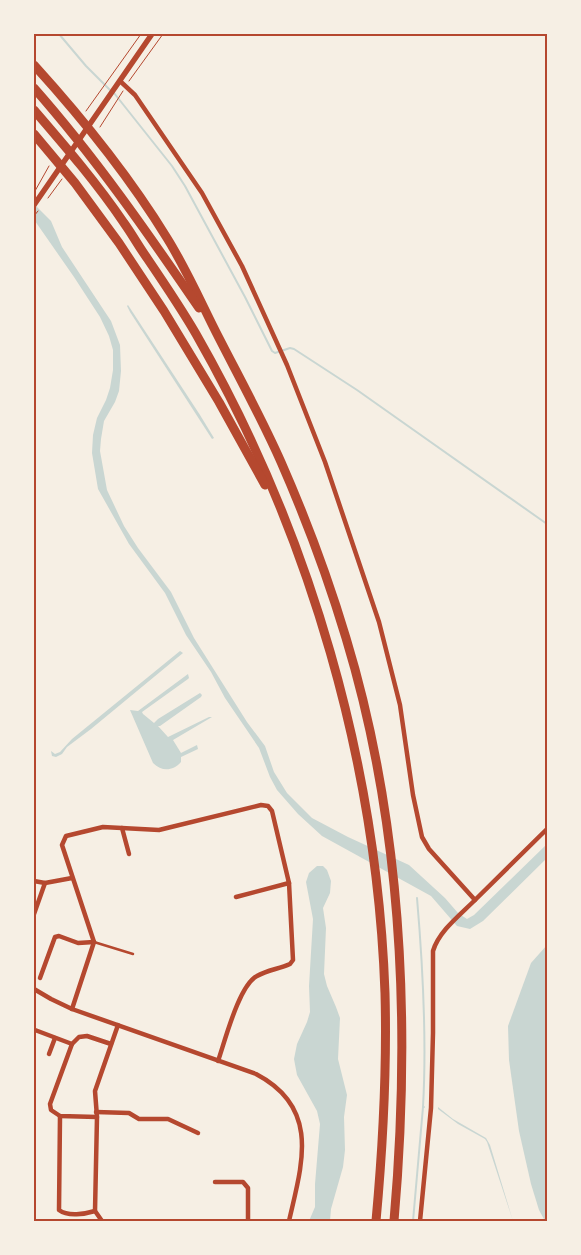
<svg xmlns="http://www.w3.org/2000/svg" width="581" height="1255" viewBox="0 0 581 1255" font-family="'Roboto Condensed',sans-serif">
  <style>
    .water { fill: #c9d6d2 }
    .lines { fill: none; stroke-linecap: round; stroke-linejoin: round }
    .stream { stroke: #c9d6d2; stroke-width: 2 }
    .path { stroke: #b5482f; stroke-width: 1 }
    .service { stroke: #b5482f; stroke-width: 2.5 }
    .minor { stroke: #b5482f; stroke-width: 4.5 }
    .tertiary { stroke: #b5482f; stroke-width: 5.5 }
    .motorway { stroke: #b5482f; stroke-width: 9 }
    .neatline { fill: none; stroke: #b5482f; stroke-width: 2 }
  </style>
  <rect width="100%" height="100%" fill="#f6efe4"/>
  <!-- water -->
  <g class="water">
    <path d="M34 204 51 221 62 247 111 321 120 345 121 371 119 391 115 402 104 421 101 439 100 451 107 490 124 526 138 548 171 592 194 638 247 722 265 746 274 772 287 793 312 818 348 837 409 865 445 898 458 913 467 919 474 915 547 844V858L483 921 470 929 457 926 431 896 322 836 298 814 277 790 270 777 259 748 225 698 211 672 186 635 165 593 129 544 98 489 92 453 93 435 97 418 106 400 110 388 113 370V350L109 336 100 317 74 277 35 221Z"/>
    <path d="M128 305 200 415 214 438 212 439 130 312 127 306Z"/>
    <path d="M180 651 183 653 91 729 67 747 62 754 56 757 52 756 51 751 55 754 60 752 72 739Z"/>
    <path d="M188 674 189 678 188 679 142 712 143 714 154 723 158 719 200 693 202 695 201 697 160 726H158L168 737 209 717H212L173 740 181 753 197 745 198 749 181 757V762C173 771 162 772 153 763L130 710 138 711Z"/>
    <path d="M317 866H323L327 870 331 881 330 893 323 908 326 928 324 974 327 986 336 1007 340 1018 338 1059 347 1095 344 1117 345 1150 343 1167 331 1209 330 1221H309L315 1207V1184L320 1124 317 1111 297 1075 294 1059 297 1044 307 1022 310 1012 309 986 313 919 306 882 309 873Z"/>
    <path d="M547 945V1221H545L539 1210 531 1184 519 1131 509 1060 508 1026 531 963Z"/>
    <path d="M438 1107 453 1119 486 1138 490 1145 513 1221 487 1142 485 1139 458 1124 438 1109Z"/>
  </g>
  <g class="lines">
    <!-- stream -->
    <g class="stream">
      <path d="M59 34 86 66 110 90"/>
      <path d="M114 93 172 166 185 186 245 297 272 351 275 353 290 348 294 349 357 390 547 524"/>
      <path d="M417 898C423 968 427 1037 423 1107H424"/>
      <path d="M413 1221 423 1107"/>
    </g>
    <!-- path -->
    <g class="path">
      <path d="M129 81 163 34"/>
      <path d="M86 111 141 34"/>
      <path d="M100 127 123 91"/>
      <path d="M35 191 49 166"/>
      <path d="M48 198 62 179"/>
      <path d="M34 216 38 211"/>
    </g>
    <!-- service -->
    <path class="service" d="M94 942 133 954"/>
    <!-- minor -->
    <g class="minor">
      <path d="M120 81 135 95 202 193 242 266 287 365 325 462 379 622 400 705 413 795 422 837 429 849 475 900C460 915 439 931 433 951V1033L431 1108 420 1221"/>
      <path d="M122 828 129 854"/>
      <path d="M34 881 45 883 72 878"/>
      <path d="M236 897 289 883"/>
      <path d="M475 900 547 829"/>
      <path d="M34 914 45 883"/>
      <path d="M40 978 55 937 59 936 78 943 94 942"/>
      <path d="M34 989 51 999 72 1009 256 1074C321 1108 302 1164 289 1221"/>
      <path d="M72 1009 94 942 62 845 66 836 103 827 159 830 261 805 268 806 272 811 289 883 293 960 290 964C279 969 267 970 257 976 239 985 225 1041 218 1061"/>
      <path d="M35 1030 72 1044"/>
      <path d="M49 1054 55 1038"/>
      <path d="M96 1112 129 1113 139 1119H168L198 1133"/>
      <path d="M60 1116 59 1210C68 1217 85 1214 95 1211"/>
      <path d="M97 1117 60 1116 51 1110 50 1104 72 1044 79 1037 87 1036 111 1044"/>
      <path d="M215 1182H243L248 1188V1221"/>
      <path d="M102 1221 95 1211 97 1117 95 1091 118 1025"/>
    </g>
    <!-- tertiary -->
    <path class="tertiary" d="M34 205 152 34"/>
    <!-- motorway -->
    <g class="motorway">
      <path d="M34 65C83 119 129 176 167 238 187 270 202 305 219 338 240 379 262 419 281 462 306 519 328 578 346 638 403 826 411 1026 394 1221"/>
      <path d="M34 88C95 157 147 232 199 308"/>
      <path d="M34 110C65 146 97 183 124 223 132 234 139 247 147 258 164 283 181 308 196 334 310 533 377 764 385 993 387 1069 383 1145 376 1221"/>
      <path d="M34 134 75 183 119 243 164 311 219 402 265 485"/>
    </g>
  </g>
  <!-- border -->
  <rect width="581" height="1255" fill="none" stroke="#f6efe4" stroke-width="70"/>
  <rect x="35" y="35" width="511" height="1185" class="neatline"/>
</svg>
